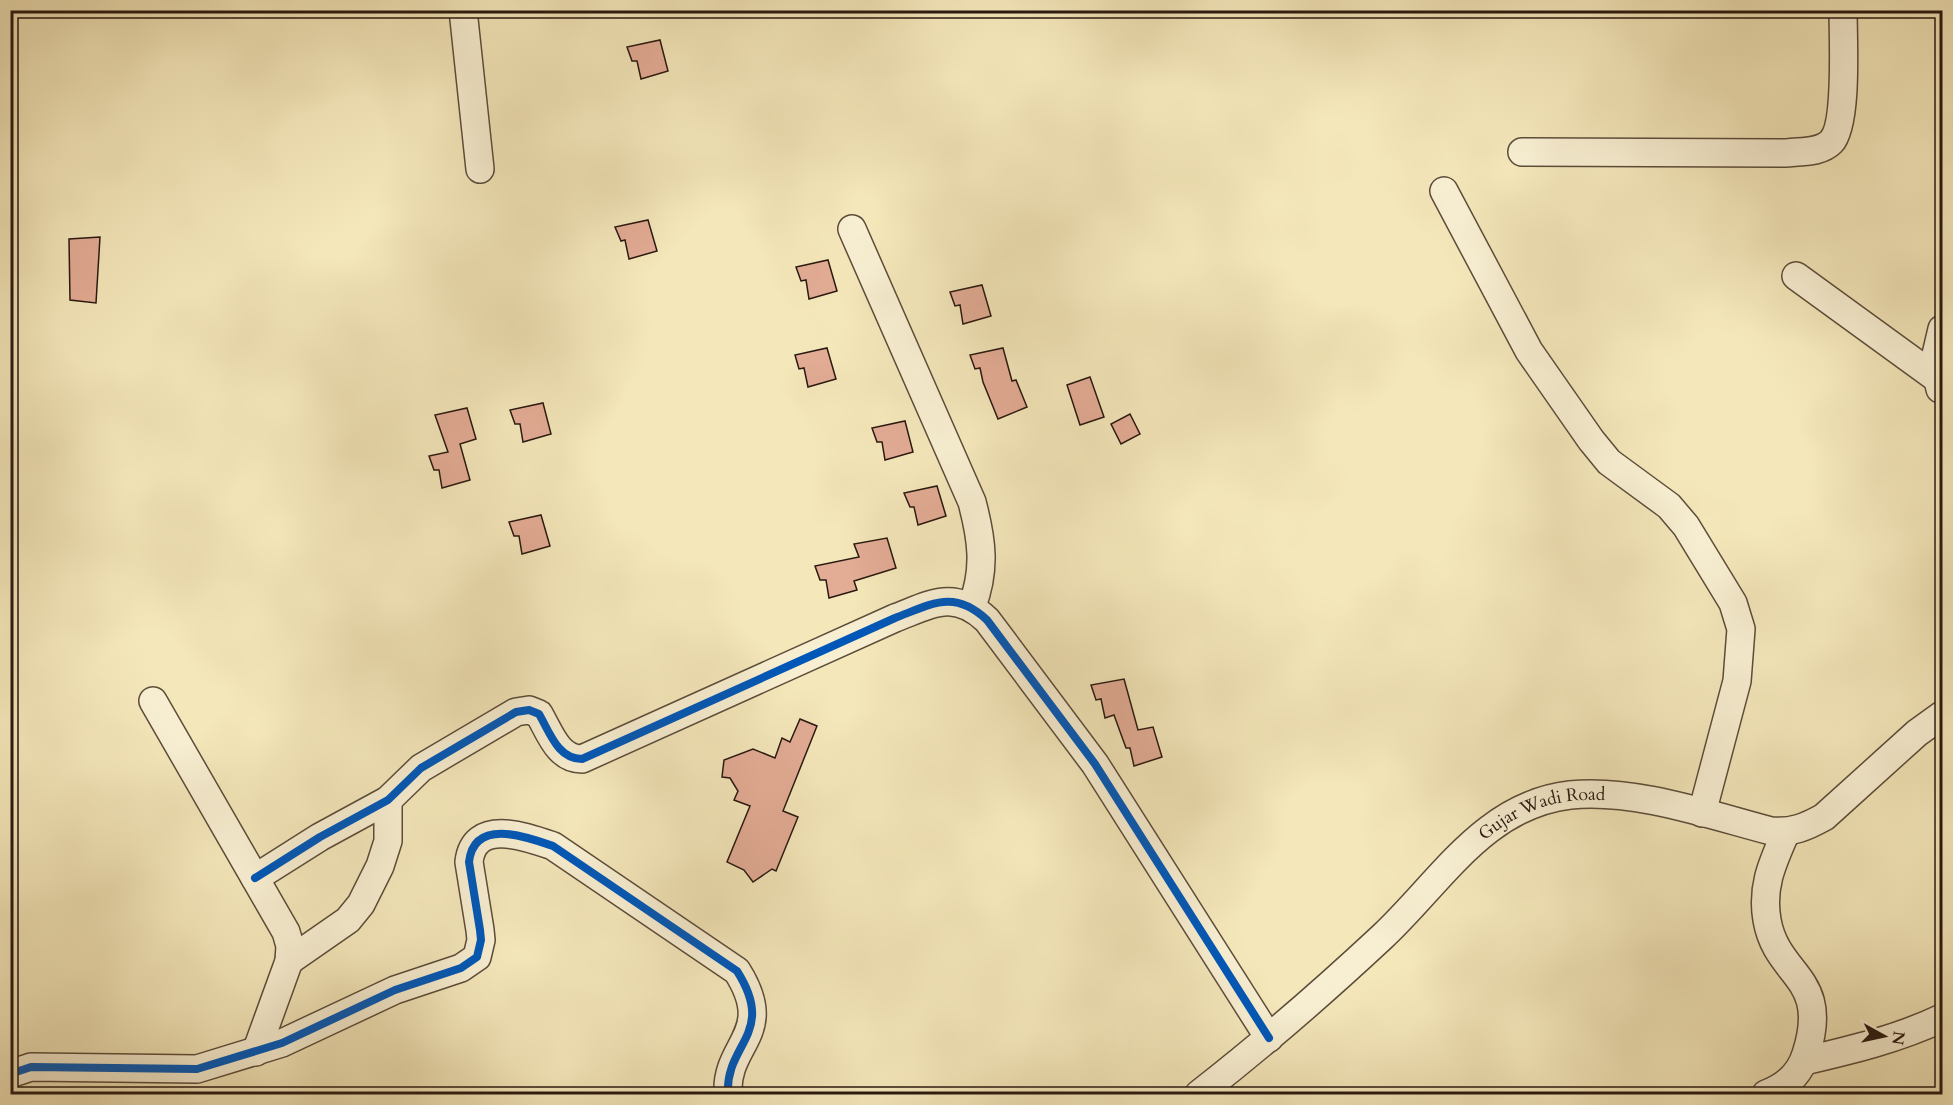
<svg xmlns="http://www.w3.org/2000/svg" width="1953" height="1105" viewBox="0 0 1953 1105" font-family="Cardo,serif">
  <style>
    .building { fill: #e3ac95; stroke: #291810; stroke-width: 1.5 }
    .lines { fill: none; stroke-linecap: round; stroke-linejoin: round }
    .minor-casing { stroke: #5c4c3a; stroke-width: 30 }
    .minor { stroke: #f8efd2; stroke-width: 27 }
    .cycleway-casing { stroke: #f8efd2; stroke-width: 11 }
    .cycleway { stroke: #0057b8; stroke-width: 8 }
    .labels { text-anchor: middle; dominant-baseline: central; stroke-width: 5; stroke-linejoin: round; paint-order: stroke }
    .street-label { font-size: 18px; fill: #291810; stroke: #f8efd2 }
  </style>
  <rect width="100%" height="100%" fill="#f4e7ba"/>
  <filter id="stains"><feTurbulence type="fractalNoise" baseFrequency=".00333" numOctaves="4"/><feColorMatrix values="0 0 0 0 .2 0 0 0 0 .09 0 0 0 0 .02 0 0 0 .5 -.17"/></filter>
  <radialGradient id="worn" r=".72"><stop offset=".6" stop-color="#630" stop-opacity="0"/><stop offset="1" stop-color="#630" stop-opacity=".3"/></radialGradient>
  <!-- building -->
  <g class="building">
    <path d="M660 40 668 71 641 79 637 61H632L627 47Z"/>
    <path d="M648 220 657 251 629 259 625 240 621 241 615 227Z"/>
    <path d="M100 237 96 303 70 300 69 239Z"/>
    <path d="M828 260 837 291 809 299 806 280 801 281 796 267Z"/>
    <path d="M982 285 991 316 963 324 960 305 955 306 950 292Z"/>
    <path d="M827 348 836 379 808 387 804 368 799 369 795 355Z"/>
    <path d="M1003 348 1012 381 1016 380 1027 407 998 419 983 382 980 368 975 369 970 355Z"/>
    <path d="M1090 377 1104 417 1080 425 1067 385Z"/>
    <path d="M543 403 551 434 523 442 520 424H515L510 410Z"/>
    <path d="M467 408 476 439 460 444 470 480 442 488 439 470H434L429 456 448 452 435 415Z"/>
    <path d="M1130 414 1140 434 1121 444 1111 424Z"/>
    <path d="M905 421 913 452 885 460 882 442H877L872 428Z"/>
    <path d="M937 486 946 516 918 525 914 507H910L904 493Z"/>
    <path d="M541 515 550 546 522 554 519 536H514L509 522Z"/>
    <path d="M887 538 896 568 854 581 857 590 829 598 826 580H820L815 566 859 557 854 544Z"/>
    <path d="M1124 679 1138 730 1153 727 1162 757 1134 766 1130 748H1126L1114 715 1105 718 1101 699 1096 700 1091 685Z"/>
    <path d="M800 719 817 726 783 811 798 817 776 871 772 869 753 882 744 870 727 862 750 806 734 800 738 791 730 778 722 777 724 760 753 749 775 758 782 738 790 742Z"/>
  </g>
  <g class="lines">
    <!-- minor casing -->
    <g class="minor-casing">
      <g id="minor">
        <path d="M463 10 480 169"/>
        <path d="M1522 152 1787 153C1801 151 1820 153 1831 142 1848 125 1843 37 1843 10"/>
        <path d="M1444 191 1529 351 1591 440 1609 462 1669 506 1686 526 1733 603 1741 629 1737 681 1702 813"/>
        <path d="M852 229 972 502C982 540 986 569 972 606"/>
        <path d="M1796 276 1935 377"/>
        <path d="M1940 389 1934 363 1942 329"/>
        <path d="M153 701 286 932 290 946 289 961 256 1052"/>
        <path d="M255 878 320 837 388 800 421 768 516 712 529 710 539 714C550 733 558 759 582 759L895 618C932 604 954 589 987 620L1095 764 1269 1038"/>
        <path d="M289 961 348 920 361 904 380 866 388 841V800"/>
        <path d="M1804 1061C1851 1050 1898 1039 1942 1018"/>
        <path d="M10 1074 31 1067 197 1069 282 1043 395 990 461 968 477 957 481 940 480 930 469 862C474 817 527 837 553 846L737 971C777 1034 725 1043 728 1094"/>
        <path id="s1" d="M1199 1094C1262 1045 1323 992 1382 937 1440 883 1484 805 1570 795 1633 788 1710 815 1771 831 1792 833 1806 827 1824 817L1917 733 1942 715"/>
        <path d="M1766 1094C1785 1087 1800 1074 1806 1054 1831 976 1777 978 1767 920 1761 886 1773 862 1786 832"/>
      </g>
    </g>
    <!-- minor -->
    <use href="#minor" class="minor"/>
    <!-- cycleway casing -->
    <g class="cycleway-casing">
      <g id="cycleway">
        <path d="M255 878 320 837 388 800 421 768 516 712 529 710 539 714C550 733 558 759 582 759L895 618C932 604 954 589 987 620L1095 764 1269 1038"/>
        <path d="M10 1074 31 1067 197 1069 282 1043 395 990 461 968 477 957 481 940 480 930 469 862C474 817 527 837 553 846L737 971C777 1034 725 1043 728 1094"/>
      </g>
    </g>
    <!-- cycleway -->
    <use href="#cycleway" class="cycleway"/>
  </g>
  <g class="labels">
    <!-- street labels -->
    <g class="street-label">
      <text stroke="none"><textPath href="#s1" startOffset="450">Gujar Wadi Road</textPath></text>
    </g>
  </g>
  <!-- margin -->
  <rect width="1953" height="1105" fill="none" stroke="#f4e7ba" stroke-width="36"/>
  <rect x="12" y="12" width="1929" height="1081" fill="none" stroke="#291810" stroke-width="3"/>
  <rect x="18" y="18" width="1917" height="1069" fill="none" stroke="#291810" stroke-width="1.5"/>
  <!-- north arrow -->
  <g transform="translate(1884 1036) rotate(98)" stroke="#f8efd2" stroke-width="4.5" paint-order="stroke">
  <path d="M0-4.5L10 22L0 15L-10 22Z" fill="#291810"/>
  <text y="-9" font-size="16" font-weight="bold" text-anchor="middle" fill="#291810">N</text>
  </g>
  <rect width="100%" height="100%" filter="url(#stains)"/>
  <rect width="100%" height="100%" fill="url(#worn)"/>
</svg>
